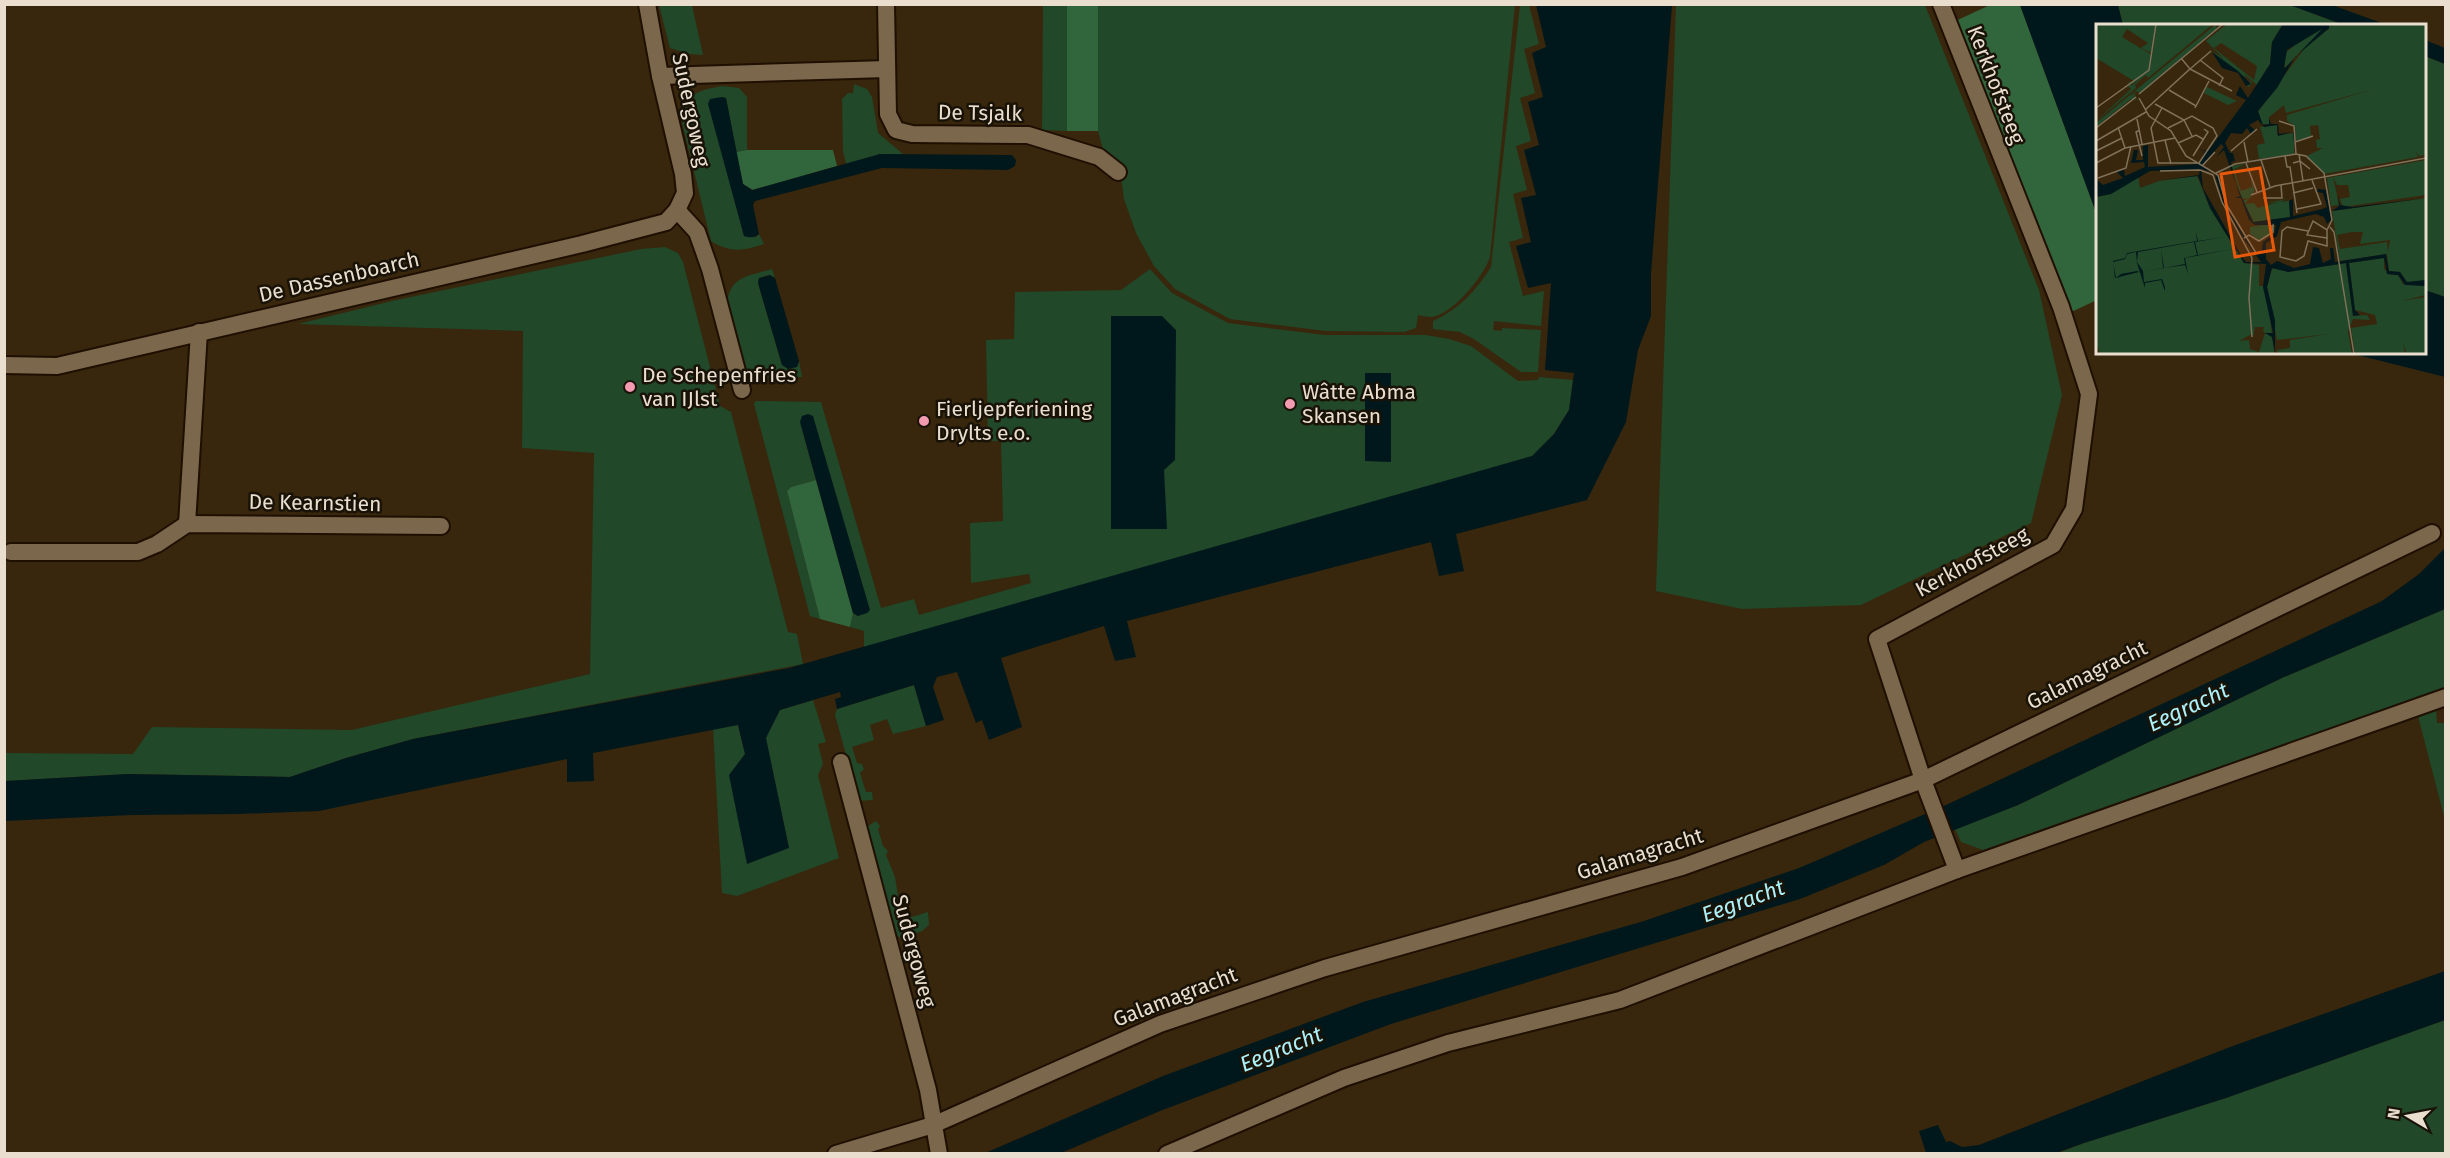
<svg xmlns="http://www.w3.org/2000/svg" width="2450" height="1158" viewBox="0 0 2450 1158" font-family="'Fira Sans',sans-serif">
  <style>
    .green { fill: #204829 }
    .forest { fill: #31653c }
    .water { fill: #00181c }
    .lines { fill: none; stroke-linecap: round; stroke-linejoin: round }
    .minor-casing { stroke: #1f0f00; stroke-width: 20 }
    .minor { stroke: #7b674b; stroke-width: 16 }
    .poi-dot { fill: #f29aaf; stroke: #191207; stroke-width: 2 }
    .labels { text-anchor: middle; dominant-baseline: central; stroke-width: 5; stroke-linejoin: round; paint-order: stroke }
    .street-label { font-size: 21px; fill: #eadfcf; stroke: #191207 }
    .poi-label { font-size: 21px; fill: #eadfcf; stroke: #191207; text-anchor: start }
    .water-label { font-size: 22px; font-style: italic; fill: #acf1fa; stroke: #191207 }
    .inset-road { fill: none; stroke: #7f715a; stroke-width: 1.5 }
    .view { fill: #e8590c; fill-opacity: 0.15; stroke: #e8590c; stroke-width: 3 }
    .inset-edge { fill: none; stroke: #eadfcf; stroke-width: 3 }
  </style>
  <rect width="100%" height="100%" fill="#38270c"/>
  <!-- green -->
  <g class="green">
    <path d="M659 5H692L703 55 689 54 670 48Z"/>
    <path d="M1043 5H1067V131L1042 130Z"/>
    <path d="M1098 5H1515L1490 257C1484 276 1453 314 1432 317 1428 317 1422 316 1418 315L1416 328 1404 332 1326 331 1230 319 1175 289 1154 266 1136 233 1124 199 1120 170 1104 153 1098 131Z"/>
    <path d="M1520 5H1529L1539 44 1524 49 1535 93 1520 98 1531 141 1516 146 1527 190 1513 194 1523 238 1509 242 1523 296 1544 291 1541 326 1494 321 1493 330 1502 331V328L1541 330 1538 372H1521L1474 339 1460 332 1433 329V321C1458 310 1476 291 1491 267Z"/>
    <path d="M1676 5H1925L2039 290 2062 395 2031 523 1861 605 1742 609 1656 591Z"/>
    <path d="M2118 5H2290L2344 25H2123Z"/>
    <path d="M2424 56 2445 64V297L2425 290Z"/>
    <path d="M854 84 867 89 872 97 878 133 903 154H880L846 164 843 151 842 99 848 93H853Z"/>
    <path d="M722 86 739 88 747 97V150L736 152 726 98 709 104 744 236 756 237 759 234 764 244C743 251 730 253 711 241L681 118C688 92 697 91 722 86Z"/>
    <path d="M665 247 678 253 683 262 720 406 731 412 788 632 797 634 803 664 413 739 346 758 290 777 128 774 5 781V753L133 754 152 727 352 730 590 674 594 453 522 448 523 331 298 324 392 301 641 249Z"/>
    <path d="M772 269 775 278 769 275 759 278 758 283 782 365 797 367 799 361 802 377H763L745 370 727 305C729 276 748 276 772 269Z"/>
    <path d="M1150 269 1172 293 1228 323 1325 335H1426L1449 339 1471 346 1518 381 1538 380 1539 377 1573 380 1569 410 1554 434 1533 456 864 648V631L850 627 853 613 858 616 800 422 816 480 791 487 787 491 820 619 810 616 754 404 756 401 821 402 881 608 914 599 919 615 1031 583 1029 574 971 583 970 523 1003 521 1001 441H988L986 340 1014 339 1015 292 1121 290Z"/>
    <path d="M2445 609V688L1983 850 1961 842 1955 829 2018 805 2284 677Z"/>
    <path d="M914 685 926 726 893 734 887 719 870 725 874 740 852 747 857 763 862 764 864 769 860 773 866 792H872L873 800 859 801 835 715 837 709Z"/>
    <path d="M813 700 826 742 818 744 823 764 818 775 839 858 737 896 722 893 713 728 738 725 745 754 789 848 765 738 780 710Z"/>
    <path d="M2436 709 2437 723H2445V820L2417 712Z"/>
    <path d="M876 821 880 826 878 829 883 846 888 851 886 855 895 877 898 896 903 901 901 904 905 919 928 912 929 925 922 931 901 938 895 935 867 827Z"/>
    <path d="M2445 1020V1153L2056 1154 2084 1143 2226 1098Z"/>
  </g>
  <!-- forest -->
  <g class="forest">
    <rect x="1067" y="5" width="31" height="126"/>
    <path d="M1990 5H2020L2097 215V300L2065 315 1951 23Z"/>
    <path d="M747 150H833L837 166 753 190 743 184 736 152Z"/>
    <path d="M816 480 853 613 850 627 820 619 787 491 791 487Z"/>
  </g>
  <!-- water -->
  <g class="water">
    <path d="M1536 5H1672L1651 274V316L1638 350 1626 422 1587 500 1456 534 1464 571 1439 576 1431 542 1127 621 1136 657 1115 661 1104 626 1001 658 1022 727 989 740 982 720 976 723 957 672 937 677 933 687 944 720 926 726 914 685 837 709 835 699 841 697 840 692 780 710 766 738 789 848 747 864 729 775 745 754 738 725 593 753 594 781 567 782V759L319 811 238 814 131 815 5 821V781L128 774 290 777 346 758 413 739 789 668 1532 456 1554 434 1569 410 1574 373 1545 370 1551 283 1528 288 1516 246 1531 242 1521 198 1536 195 1524 150 1539 145 1528 102 1543 97 1532 53 1546 47Z"/>
    <path d="M2020 5H2118L2123 25 2098 26 2097 215Z"/>
    <path d="M2290 5H2332L2387 25H2344Z"/>
    <path d="M2425 40 2445 48V64L2425 56Z"/>
    <path d="M722 97 726 98 743 184 752 190 880 154 1012 155 1016 160 1015 166 1008 170 882 168 755 201 753 205 759 234C755 238 750 238 744 236L708 104 710 99Z"/>
    <path d="M770 275 775 278 799 361 797 367 788 369 782 365 758 283 759 278Z"/>
    <path d="M2425 290 2445 297V377L2349 353 2424 352Z"/>
    <path d="M1111 316H1162L1176 330 1175 460 1164 470 1167 529H1111Z"/>
    <path d="M1365 373H1391V462L1365 461Z"/>
    <path d="M808 414 813 416 870 610 867 613 858 616 853 613 800 422 802 416Z"/>
    <path d="M2445 548V609L2284 677 2018 805 1924 842 1884 865 1800 899 1391 1024 1160 1111 1061 1153 983 1154 1163 1076 1363 1002 1644 921 1799 868 1946 805 2382 601 2419 574Z"/>
    <path d="M2445 971V1020L2226 1098 2084 1143 2056 1153H1926L1919 1131 1938 1125 1946 1142 1950 1141 1962 1147 1979 1145 2230 1047Z"/>
  </g>
  <g class="lines">
    <!-- minor casing -->
    <g class="minor-casing">
      <g id="minor">
        <path d="M886 4 888 114 896 130 912 134 1028 135 1099 157 1118 172"/>
        <path d="M1941 4 2061 307 2089 394 2074 509 2053 545 1877 639 1923 780 1957 870"/>
        <path d="M660 76 887 69"/>
        <path d="M677 210 697 232 710 269 742 390"/>
        <path d="M4 365 57 366 582 244 666 222 677 210 685 193 683 174 660 76 647 4"/>
        <path d="M187 524 199 332"/>
        <path d="M11 552H138L157 544 187 524 441 526"/>
        <path d="M841 762 928 1090 939 1154"/>
        <path d="M836 1154 933 1125 1160 1024 1325 968 1682 867 1923 780 2432 533"/>
        <path d="M1167 1154 1344 1078 1448 1043 1620 1000 1957 870 2446 697"/>
      </g>
    </g>
    <!-- minor -->
    <use href="#minor" class="minor"/>
  </g>
  <!-- markers -->
  <g class="poi-dot">
    <circle cx="630" cy="387" r="6"/>
    <circle cx="1290" cy="404" r="6"/>
    <circle cx="924" cy="421" r="6"/>
  </g>
  <g class="labels">
    <!-- street labels -->
    <g class="street-label">
      <text transform="translate(1996 85) rotate(69)">Kerkhofsteeg</text>
      <text transform="translate(691 110) rotate(78)">Sudergoweg</text>
      <text transform="translate(980 113) rotate(1)">De Tsjalk</text>
      <text transform="translate(339 277) rotate(-13)">De Dassenboarch</text>
      <text transform="translate(315 503) rotate(1)">De Kearnstien</text>
      <text transform="translate(1972 562) rotate(-28)">Kerkhofsteeg</text>
      <text transform="translate(2087 675) rotate(-26)">Galamagracht</text>
      <text transform="translate(1640 854) rotate(-17)">Galamagracht</text>
      <text transform="translate(914 951) rotate(75)">Sudergoweg</text>
      <text transform="translate(1175 997) rotate(-21)">Galamagracht</text>
    </g>
    <!-- poi labels -->
    <g class="poi-label">
      <text x="642" y="375">De Schepenfries<tspan x="642" dy="24">van IJlst</tspan></text>
      <text x="1302" y="392">Wâtte Abma<tspan x="1302" dy="24">Skansen</tspan></text>
      <text x="936" y="409">Fierljepferiening<tspan x="936" dy="24">Drylts e.o.</tspan></text>
    </g>
    <!-- water labels -->
    <g class="water-label">
      <text transform="translate(2188 707) rotate(-25)">Eegracht</text>
      <text transform="translate(1743 901) rotate(-20)">Eegracht</text>
      <text transform="translate(1281 1049) rotate(-22)">Eegracht</text>
    </g>
  </g>
  <!-- overview -->
  <g transform="translate(2096 24)">
    <rect width="330" height="330" fill="#38270c"/>
    <path d="M0 0H60V3V0H117L52 54 50 51 39 61 40 64 0 97 35 65 31 61H37L47 53 37 60 31 59 38 57 0 34ZM31 5 52 19 45 24 55 29 60 6 54 45 56 31 26 13ZM120 0V4L126 0 44 69 40 67 34 72 40 69 38 74 43 76 35 75 0 103V99ZM131 0H187L176 18 174 40 161 61 149 51V52L156 59 153 63 150 62 155 57 126 38 116 27 128 35 110 17ZM125 19 161 42 158 56 118 24ZM233 0H330V131L323 132 320 127 322 133 228 150 212 133 201 129 211 132 227 124H221L220 116 224 115 222 101 214 102 215 112 200 117 199 102 191 97V91L278 65 190 89 188 81 173 93V100H166L162 87 211 21 189 44V29L214 9 227 5 218 15 233 5ZM111 63 141 77 132 81 108 69ZM181 101V111L198 109V130L163 135 161 121 169 119 164 103ZM330 136V171L247 183 244 175 254 173 252 161H241L237 153 243 181 235 182 231 154ZM150 140 138 145 145 167 156 163 155 156 159 167 149 180 158 179 162 184 182 178 166 180 191 175 183 178 193 177 195 193 158 198 147 177 153 174 146 175 136 142ZM42 151 44 164 63 157 101 152 114 184 148 239 163 241V262H167L172 278 176 310 167 308 168 303H159L157 313 156 310 143 317 153 316 154 325 163 328 169 309 176 313 179 330H4L0 318V173L15 170ZM330 174V257L311 258 304 248 293 247 291 230 244 237 236 187ZM256 208H267L264 220 294 216 292 228 291 218 244 225 241 211ZM175 200 176 208 163 216 154 210V203ZM288 234V245L295 251H302L307 260 330 262V271L305 277 330 273V330H311L307 319 309 330H259L255 304 281 300 279 291 259 286 253 239ZM250 239 257 292 271 291 274 296 257 295 252 307 256 330H182L181 326 194 324V316L232 310 181 316 171 263 176 245 184 244 192 248Z" fill="#204829" fill-rule="evenodd"/>
    <path d="M187 0H233V4L238 0 199 33 181 64 162 87 167 101 173 100V94L175 100H182L183 110 198 108V119L197 108 182 112 181 101 168 103 162 96 153 101 159 106 155 110 151 104 146 110 135 109 129 119 134 129H137L139 137 135 138 139 158 157 198 194 193 193 177 197 175V192L226 185 231 183 227 169 221 168 222 165 230 166 235 196 231 200 228 193 220 190 185 198 181 212 170 219V235L175 241 181 237 198 244 214 240 217 223 223 224 227 239 235 235 234 224H237L239 238 290 230 293 247 304 248 311 258 329 256 330 262 309 261 302 251 291 250 288 234 253 239 259 286 264 291 257 292 250 239 192 248 176 244 171 263 179 296V330L176 313 169 309H177L167 263 170 240 148 239 114 184 102 152 67 156 103 151 104 145 54 147 15 170 0 173V155L7 161 27 154 21 148 28 146 29 152 49 143 48 138 35 139 38 126H42L40 136H47V122L52 121V143L103 140 109 127 102 125 112 127 150 76 140 71 144 62 152 74 174 40 176 18ZM226 5 189 44 188 43 191 26ZM125 120 128 123 120 133 128 126 144 172 139 174H145L153 196 159 201H180L178 210 167 218 165 230 159 229 130 183 124 159 122 153 119 151 129 184 146 212 165 238H150L146 233 107 164 105 145 116 148 106 141ZM116 28 142 47 155 60 150 62 142 49 126 44ZM242 171 244 181 256 183 330 174 236 187 243 182ZM100 208 102 217 129 213 99 218 102 231 137 225 89 234 92 250 89 241 48 247 67 244 65 226 68 244 89 240 88 234 101 231 98 218 42 228 41 238 47 247 48 258 66 255 69 263V267L65 256 49 259V264L41 239 40 228 31 230 30 233 29 235 17 238 20 254 25 250 41 247 43 248 19 254 17 237 29 234 31 229 101 217Z" fill="#00181c" fill-rule="evenodd"/>
    <path class="inset-road" d="M85 34 94 45 115 27M104 36 127 54 123 62M73 66 100 82M43 70 127 0M43 74 53 92 75 107 90 132 122 151 130 180 160 229M59 80 88 96 96 112M0 84 53 46 60 0M66 84 55 104 62 139H102M99 84 113 57M49 86 94 45 136 67M41 95 46 120M183 97 198 102 200 130M22 103 29 124M0 104 40 73M72 104 96 92 117 104 121 112 103 139M44 106 40 108 46 132M69 116 75 140M0 117 50 88M148 118 152 138M199 118 217 112M82 119 100 111 107 115M0 127 26 114M135 127 161 105M203 130 204 137 214 145M97 132 112 108 108 105M189 132 191 143H194L201 189M165 136 174 163M0 139 29 124 79 114M150 139 161 168M197 139 204 137 207 157M106 142 119 128M64 147 104 146 117 151M120 149 139 140 200 130 210 132 228 149 236 196 231 206 217 197 211 211 231 214M117 151 126 178 156 234 153 274 156 313M2 154 30 144 35 122M197 169 217 164M155 171 179 162 330 134M167 174H186L185 161M201 185 225 180 216 156M234 203 238 208 258 330M212 207 191 203 186 207 184 233 200 237 208 232 212 217 231 222V206M148 214 153 211 163 217 177 208V201L176 202 177 208"/>
    <path class="view" d="M164 144 178 226 139 233 125 150Z"/>
    <rect width="330" height="330" class="inset-edge"/>
  </g>
  <!-- border -->
  <rect width="2450" height="1158" fill="none" stroke="#eadfcf" stroke-width="12"/>
  <!-- north arrow -->
  <g transform="translate(2408 1116) rotate(280)" stroke="#191207" stroke-width="4.5" paint-order="stroke">
  <path d="M0-4.5L10 22L0 15L-10 22Z" fill="#eadfcf"/>
  <text y="-9" font-size="16" font-weight="bold" text-anchor="middle" fill="#eadfcf">N</text>
  </g>
</svg>
